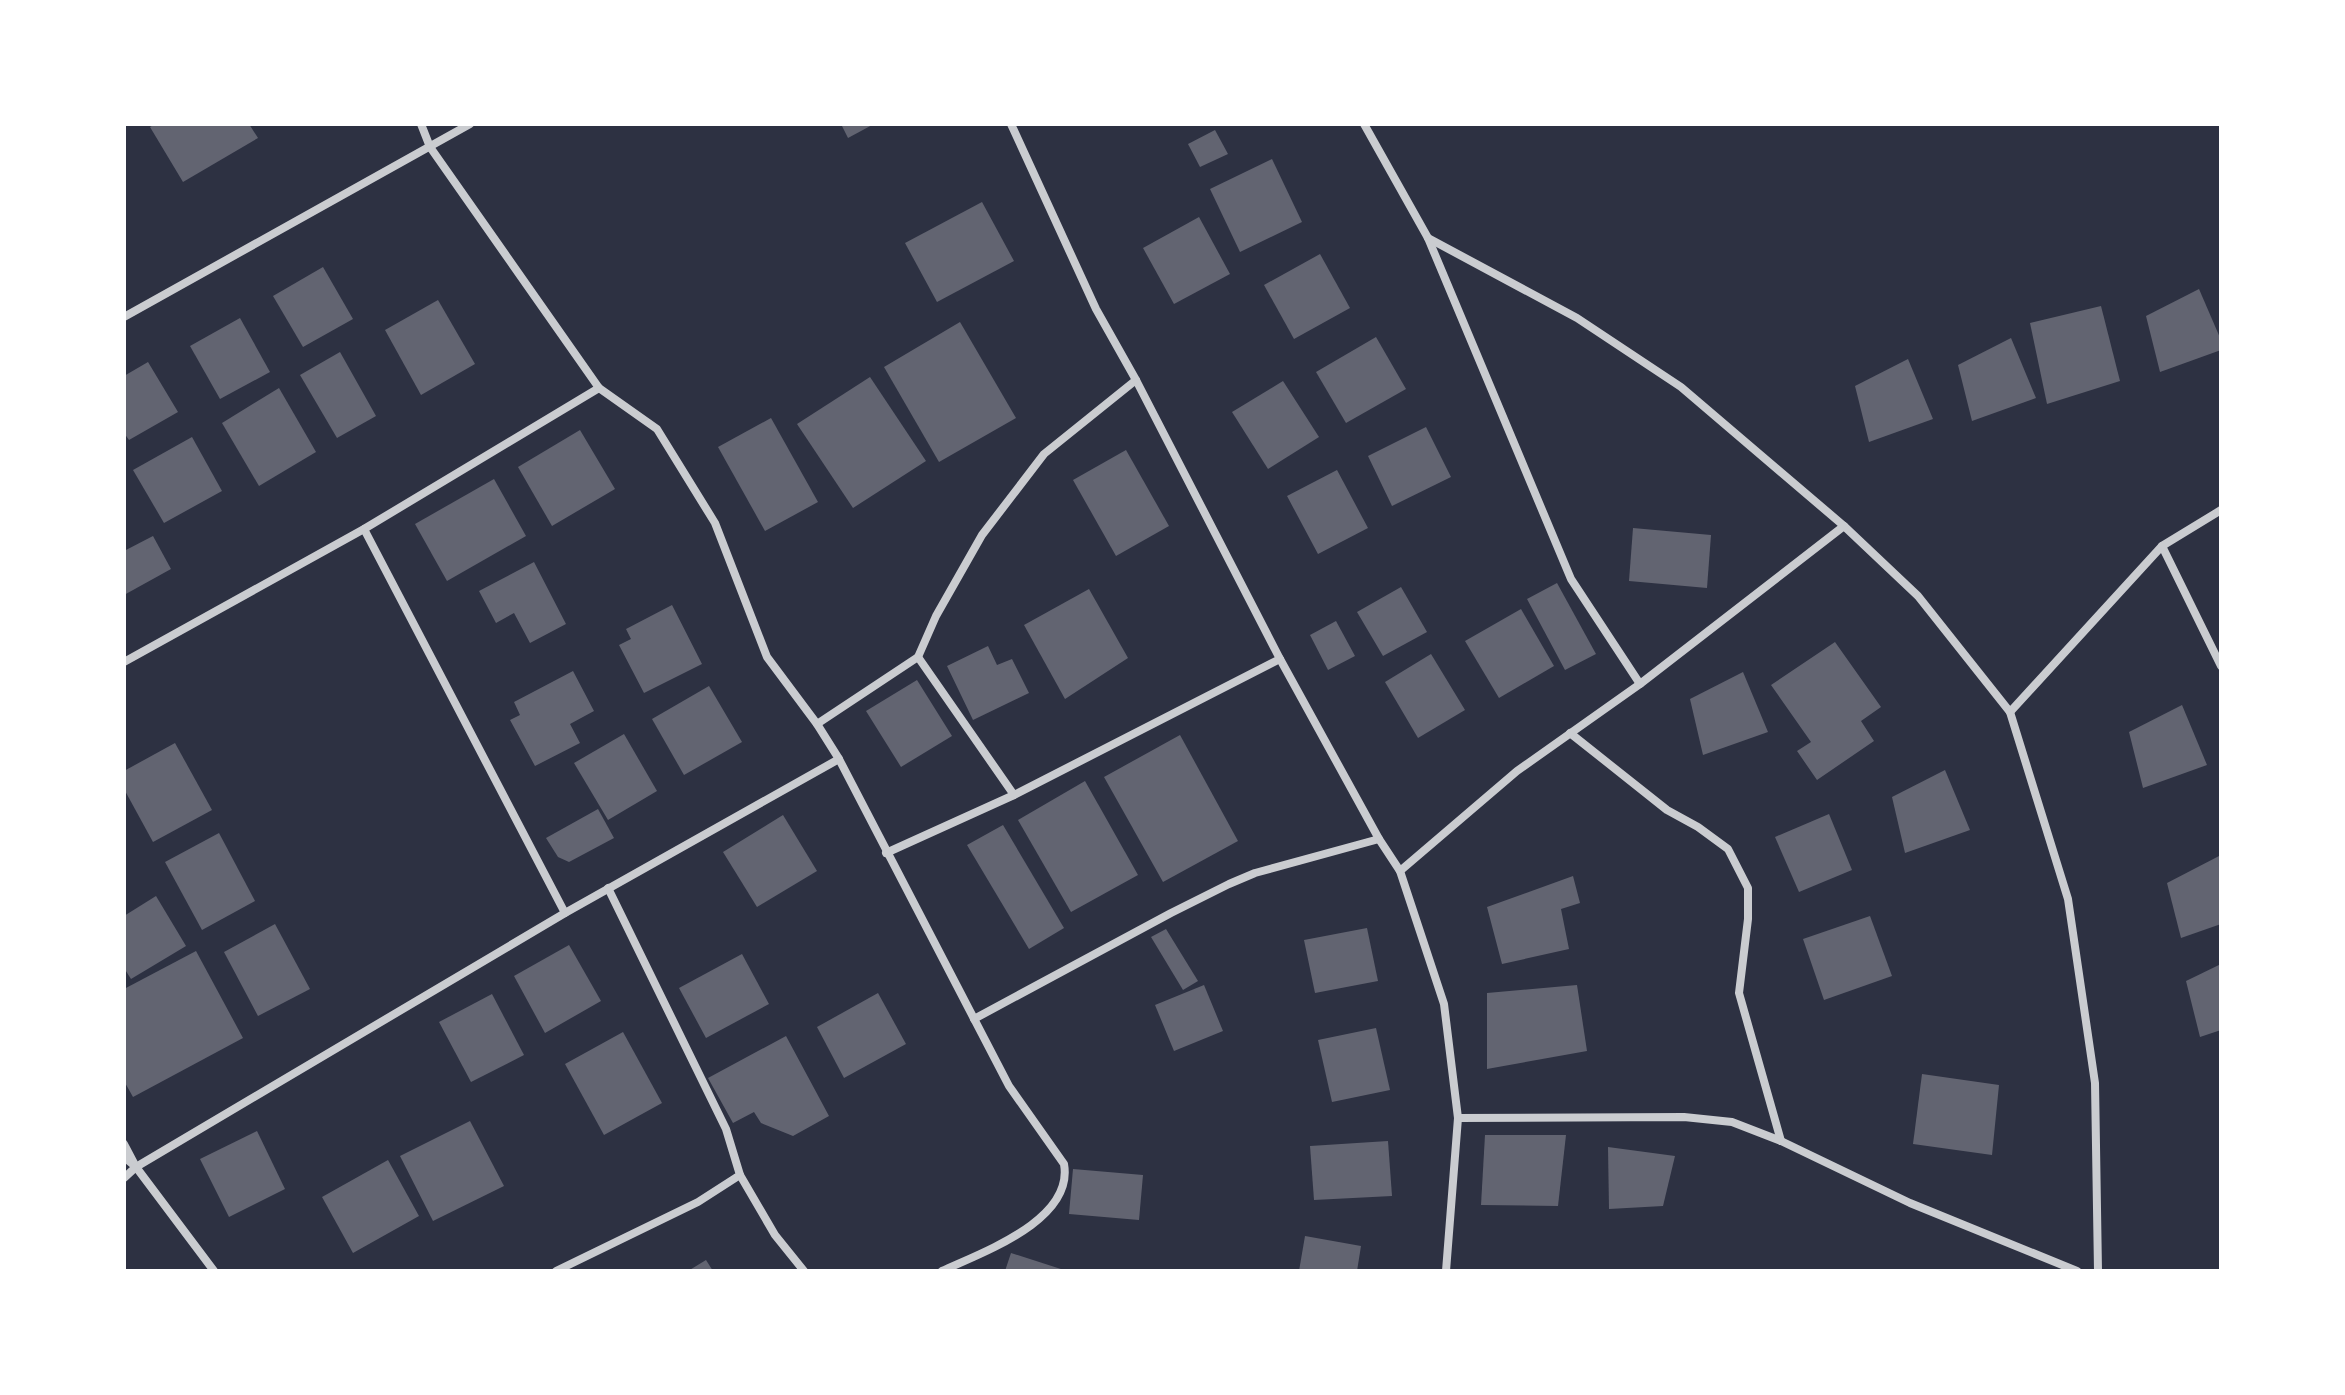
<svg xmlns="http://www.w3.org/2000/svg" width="2345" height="1395" viewBox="0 0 2345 1395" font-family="Barlow,sans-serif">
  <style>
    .building { fill: #626471 }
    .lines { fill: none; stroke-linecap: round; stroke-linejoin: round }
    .minor { stroke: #caccd0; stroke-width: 8 }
  </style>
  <rect width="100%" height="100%" fill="#2d3142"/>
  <!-- building -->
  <g class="building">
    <path d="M155 124H249L258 138 183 182 150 127Z"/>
    <path d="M841 124H874L848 138Z"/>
    <path d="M1215 130 1228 154 1200 167 1188 144Z"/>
    <path d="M1272 159 1302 222 1240 252 1210 189Z"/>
    <path d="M982 202 1014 261 937 302 905 243Z"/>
    <path d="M1199 217 1230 274 1174 304 1143 248Z"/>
    <path d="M1320 254 1350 308 1294 339 1264 285Z"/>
    <path d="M323 267 353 319 303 347 273 296Z"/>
    <path d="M2199 289 2221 340V350L2160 372 2146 316Z"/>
    <path d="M438 300 475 364 421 395 385 330Z"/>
    <path d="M2101 306 2120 381 2047 404 2030 323Z"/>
    <path d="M240 318 270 372 220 399 190 346Z"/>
    <path d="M960 322 1016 418 939 462 884 367Z"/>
    <path d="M1376 337 1406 389 1346 423 1316 372Z"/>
    <path d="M2011 338 2036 398 1972 421 1958 365Z"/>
    <path d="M340 352 376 416 337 438 300 375Z"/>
    <path d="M1908 359 1933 419 1869 442 1855 386Z"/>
    <path d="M148 362 178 412 129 440 124 433V376Z"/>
    <path d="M870 377 926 461 853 508 797 424Z"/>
    <path d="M1283 381 1319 437 1268 469 1232 412Z"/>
    <path d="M279 388 316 452 259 486 222 423Z"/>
    <path d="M771 418 818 502 765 531 718 447Z"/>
    <path d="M1426 427 1451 477 1392 506 1368 456Z"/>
    <path d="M580 430 615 489 552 526 518 467Z"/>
    <path d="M192 437 222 491 164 523 133 470Z"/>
    <path d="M1126 450 1169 526 1116 556 1073 480Z"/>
    <path d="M1337 470 1368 528 1318 554 1287 496Z"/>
    <path d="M494 479 526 536 447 581 415 524Z"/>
    <path d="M1633 528 1711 535 1707 588 1629 581Z"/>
    <path d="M153 536 171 569 124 595V551Z"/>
    <path d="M534 562 566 624 530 643 514 613 496 623 479 591Z"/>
    <path d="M1557 583 1596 654 1565 670 1527 599Z"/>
    <path d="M1401 587 1427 632 1383 656 1357 612Z"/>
    <path d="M1089 589 1128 658 1065 699 1024 625Z"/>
    <path d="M672 605 702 664 644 693 619 645 631 639 626 629Z"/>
    <path d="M1521 609 1554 666 1499 698 1465 641Z"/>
    <path d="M1336 621 1355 656 1328 670 1310 635Z"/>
    <path d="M1835 642 1881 707 1861 721 1874 741 1817 780 1797 751 1811 742 1771 685Z"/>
    <path d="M988 646 997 665 1012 659 1029 693 973 720 947 666Z"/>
    <path d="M1431 654 1465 710 1418 738 1385 682Z"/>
    <path d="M573 671 594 711 570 724 580 743 535 766 510 720 520 715 514 702Z"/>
    <path d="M1743 672 1768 732 1703 755 1690 699Z"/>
    <path d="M917 680 952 736 901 767 866 711Z"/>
    <path d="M709 686 742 742 684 775 652 719Z"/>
    <path d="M2182 705 2207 765 2143 788 2129 732Z"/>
    <path d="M624 734 657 791 608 820 574 763Z"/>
    <path d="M1180 735 1238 841 1163 882 1104 777Z"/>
    <path d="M175 743 212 810 153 842 124 789V771Z"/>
    <path d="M1945 770 1970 830 1905 853 1892 797Z"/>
    <path d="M1085 781 1138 875 1071 912 1018 820Z"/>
    <path d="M598 809 614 838 569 862 558 857 546 838Z"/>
    <path d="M1829 814 1852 870 1799 892 1775 837Z"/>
    <path d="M783 815 817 871 757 907 723 852Z"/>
    <path d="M1003 825 1064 928 1029 949 967 845Z"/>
    <path d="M219 833 255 901 202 930 165 862Z"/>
    <path d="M2221 855V924L2181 938 2167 883Z"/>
    <path d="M1573 876 1580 903 1561 909 1569 949 1502 964 1487 907Z"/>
    <path d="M156 896 186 946 131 979 124 968V916Z"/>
    <path d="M1870 916 1892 976 1824 1000 1803 939Z"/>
    <path d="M275 924 310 989 258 1016 224 952Z"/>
    <path d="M1367 928 1378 981 1315 993 1304 940Z"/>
    <path d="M1166 929 1198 981 1183 990 1151 937Z"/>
    <path d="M569 945 601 1001 545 1033 514 976Z"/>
    <path d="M196 951 243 1038 133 1097 124 1081V989Z"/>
    <path d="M742 954 769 1004 706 1038 679 988Z"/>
    <path d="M2221 964V1030L2200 1037 2186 981Z"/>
    <path d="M1204 985 1223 1031 1174 1051 1155 1005Z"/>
    <path d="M1577 985 1587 1051 1487 1069V993Z"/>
    <path d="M878 993 906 1044 844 1078 817 1027Z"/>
    <path d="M492 994 524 1055 471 1082 439 1022Z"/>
    <path d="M1376 1028 1390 1090 1332 1102 1318 1040Z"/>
    <path d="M623 1032 662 1103 604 1135 565 1064Z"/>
    <path d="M786 1036 829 1116 793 1136 761 1123 754 1112 733 1123 708 1078Z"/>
    <path d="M1922 1074 1999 1085 1992 1155 1913 1144Z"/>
    <path d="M470 1121 504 1186 433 1221 400 1156Z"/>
    <path d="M257 1131 285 1189 229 1217 200 1159Z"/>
    <path d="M1485 1135H1566L1558 1206 1481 1205Z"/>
    <path d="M1388 1141 1392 1196 1314 1200 1310 1146Z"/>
    <path d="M1608 1147 1675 1156 1663 1206 1609 1209Z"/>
    <path d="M388 1160 419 1216 353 1253 322 1197Z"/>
    <path d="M1073 1169 1143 1175 1139 1220 1069 1214Z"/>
    <path d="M1305 1236 1361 1246 1357 1271H1299Z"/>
    <path d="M1011 1253 1064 1270V1271H1005Z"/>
    <path d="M706 1260 713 1271H688Z"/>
  </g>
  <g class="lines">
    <!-- minor -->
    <g class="minor">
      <path d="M421 124 430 147 599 388 657 429 715 523 767 657 817 724 839 759 1009 1086 1064 1164C1074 1220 983 1252 942 1271"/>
      <path d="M1011 124 1096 309 1136 380 1280 659 1379 839 1400 871 1444 1004 1458 1118 1446 1271"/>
      <path d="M1364 124 1428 238 1571 579 1640 684"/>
      <path d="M1428 238 1577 318 1681 387 1844 526 1918 596 2010 712 2068 899 2095 1083 2098 1271"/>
      <path d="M124 317 470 124"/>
      <path d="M364 529 565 913"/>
      <path d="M2162 546 2221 666"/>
      <path d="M918 657 1014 795"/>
      <path d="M124 662 364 529 599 388"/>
      <path d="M2010 712 2162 546 2221 510"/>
      <path d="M817 724 918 657 936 616 982 535 1044 454 1136 380"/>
      <path d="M1570 733 1667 810 1698 827 1728 849 1748 888V919L1739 993 1781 1141"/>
      <path d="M886 853 1014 795 1280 659"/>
      <path d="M1400 871 1517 771 1640 684 1844 526"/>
      <path d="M974 1019 1171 913 1229 884 1255 873 1379 839"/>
      <path d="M1458 1118 1684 1117 1732 1122 1781 1141 1910 1203 2077 1271"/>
      <path d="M124 1144 134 1163"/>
      <path d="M124 1157 136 1167 214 1271"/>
      <path d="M740 1175 775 1235 804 1271"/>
      <path d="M124 1178 136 1167 565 913 839 759"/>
      <path d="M556 1271 698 1202 740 1175 726 1129 608 888"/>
    </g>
  </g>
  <!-- border -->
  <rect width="2345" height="1395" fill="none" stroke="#ffffff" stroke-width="252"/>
</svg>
